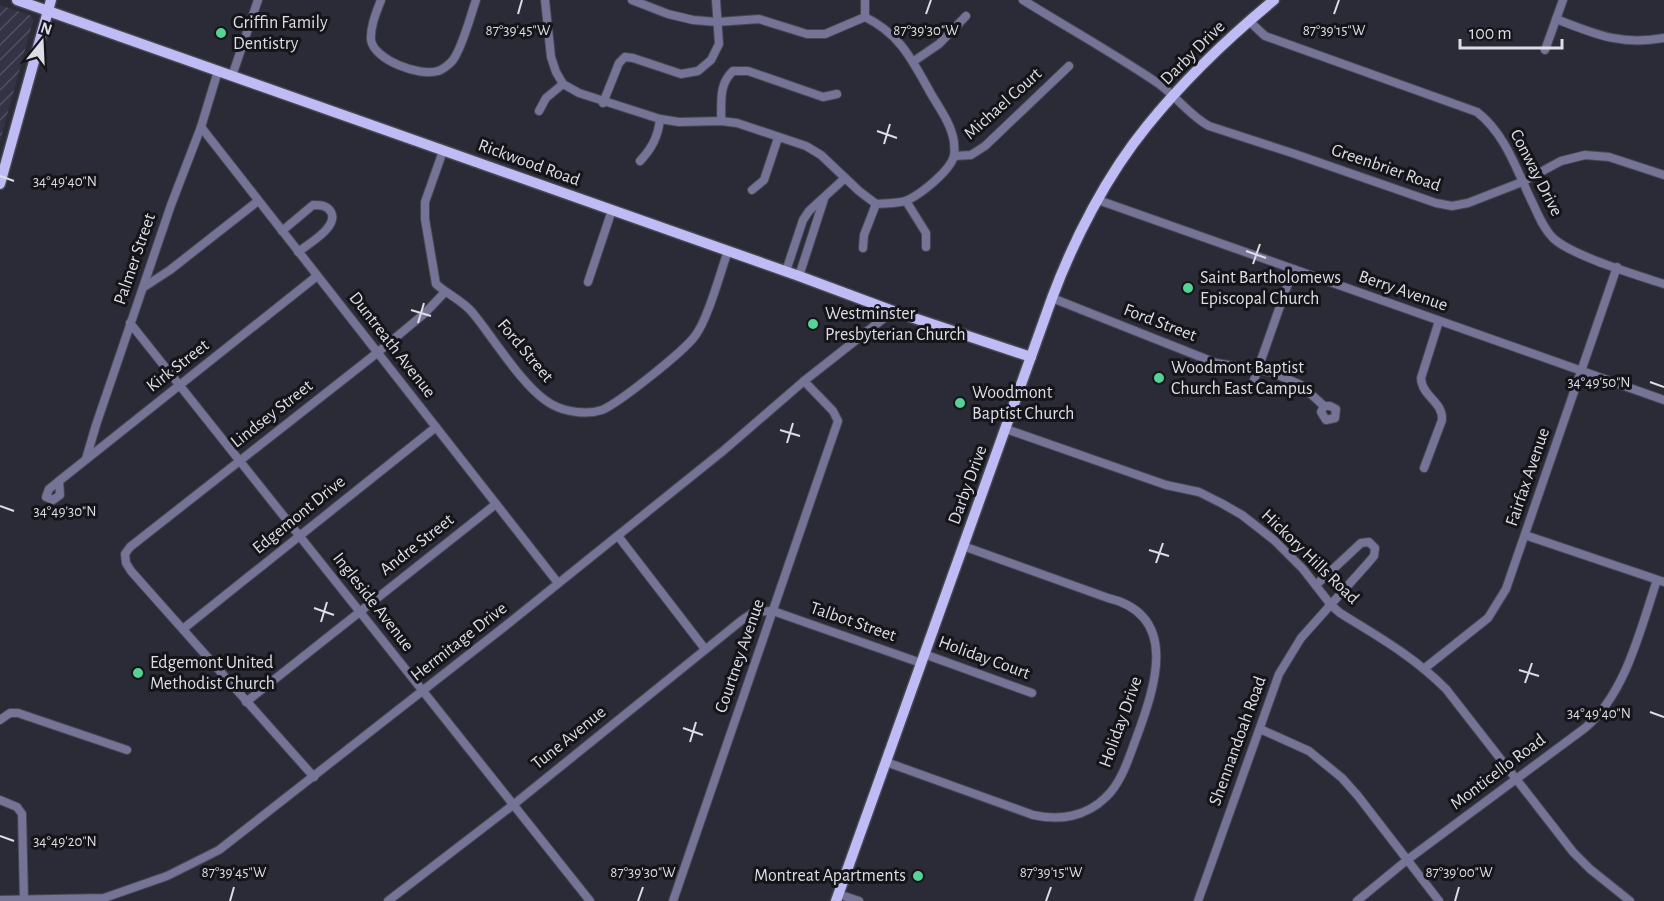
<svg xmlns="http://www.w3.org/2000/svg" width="1664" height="901" viewBox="0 0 1664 901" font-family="'Alegreya Sans',sans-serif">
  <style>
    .industrial { fill: url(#industrial-furrows) }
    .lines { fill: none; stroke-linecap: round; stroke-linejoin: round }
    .minor-casing { stroke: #474753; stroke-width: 10 }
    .major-casing { stroke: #474753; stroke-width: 13 }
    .minor { stroke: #757396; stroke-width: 8 }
    .major { stroke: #bfbcf5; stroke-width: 10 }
    .ticks { fill: none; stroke: #dddde6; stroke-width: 2 }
    .poi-dot { fill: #54d395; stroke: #141419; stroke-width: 2 }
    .labels { text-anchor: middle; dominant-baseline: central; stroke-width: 6; stroke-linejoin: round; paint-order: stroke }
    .poi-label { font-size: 18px; fill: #dddde6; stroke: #141419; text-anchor: start }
    .street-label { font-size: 18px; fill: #dddde6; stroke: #141419 }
    .ticks-label { font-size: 15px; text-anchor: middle; fill: #dddde6; stroke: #141419; stroke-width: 6; stroke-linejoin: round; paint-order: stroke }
  </style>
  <defs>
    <pattern id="industrial-furrows" width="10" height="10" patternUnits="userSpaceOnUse" patternTransform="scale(1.5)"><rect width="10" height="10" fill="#343346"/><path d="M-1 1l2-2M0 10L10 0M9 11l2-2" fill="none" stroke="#515061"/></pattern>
  </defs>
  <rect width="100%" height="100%" fill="#2b2a37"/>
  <!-- industrial -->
  <path class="industrial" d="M0 5 32 16 33 21 0 141Z"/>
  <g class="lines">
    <!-- minor casing -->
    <g class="minor-casing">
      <g id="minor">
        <path d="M381 0C376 13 370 27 371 40 374 60 420 77 438 71 442 70 450 64 453 60 463 46 470 17 476 0"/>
        <path d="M545 0 551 57 556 72 563 84 579 93 660 119 679 122 721 121 737 123 806 146 821 155 859 191 876 204C886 203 899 204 908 200 922 193 950 171 954 156 955 152 954 145 954 142 951 123 939 108 930 92 912 60 900 34 865 17L825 34H807L759 19 717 22 693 20 668 14 632 0"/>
        <path d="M865 0V17"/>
        <path d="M1023 0C1068 28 1115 54 1159 84 1176 96 1190 116 1209 126L1295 154 1436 203 1452 206 1468 203 1522 182 1561 161 1585 155 1609 157 1664 175"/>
        <path d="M1556 19C1595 34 1621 46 1664 38"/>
        <path d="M1249 21 1265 36 1477 112C1506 134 1518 174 1534 206 1539 217 1544 229 1553 238 1572 256 1637 275 1664 284"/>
        <path d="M1545 50 1563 0"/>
        <path d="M914 61 939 44 966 16"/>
        <path d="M232 76 258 0"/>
        <path d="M603 103 619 63 625 57 633 58 681 74 698 71 711 60 719 44 716 0"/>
        <path d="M539 111 546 98 563 84"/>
        <path d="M721 121C722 102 718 85 733 71H748L823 97 837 94"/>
        <path d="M201 127 558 583"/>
        <path d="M443 151 425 202V219L436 284C447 294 463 301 472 312 493 337 525 391 553 405 566 412 587 415 602 410 619 403 683 352 695 336 708 319 720 273 728 251"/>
        <path d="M954 156 971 155 985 146 1069 66"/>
        <path d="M640 161C652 148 658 137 660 119"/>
        <path d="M752 190 764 180 778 138"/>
        <path d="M1098 200 1664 400"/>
        <path d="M906 201 926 233V247"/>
        <path d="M282 231 313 205C320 205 327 205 331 212 339 227 308 244 298 252"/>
        <path d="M863 248 864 235 876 204"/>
        <path d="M786 271 803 220 809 211 845 178"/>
        <path d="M799 276 824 199"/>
        <path d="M588 282 612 210"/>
        <path d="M144 287 170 270 258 201"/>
        <path d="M1052 298 1216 363 1271 372 1301 385 1324 406"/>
        <path d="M130 323 590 901"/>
        <path d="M1253 383 1293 269"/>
        <path d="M1324 406H1330L1336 409 1335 418 1326 420 1321 412Z"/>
        <path d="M1006 429 1166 485 1199 492 1221 503 1242 515 1274 540 1303 569 1331 605 1340 613C1379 637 1413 656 1446 689L1573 852 1590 869 1630 901"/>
        <path d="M86 459 96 425 171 205 201 127 218 71"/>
        <path d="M1424 468 1442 420C1443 401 1422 397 1421 378L1439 321"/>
        <path d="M59 481 317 276"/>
        <path d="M59 481 60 495 53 500 46 497 49 489Z"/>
        <path d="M1525 535 1664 582"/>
        <path d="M618 536 705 649"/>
        <path d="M183 629 436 427"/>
        <path d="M924 654 1032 693"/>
        <path d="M1425 668 1488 618 1506 589 1617 267"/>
        <path d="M246 702 496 504"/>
        <path d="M0 720 10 713H18L127 750"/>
        <path d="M1260 729 1309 751 1342 778 1358 796 1439 901"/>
        <path d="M886 762 1033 815C1059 821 1086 817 1106 797 1122 782 1129 757 1137 736 1155 687 1180 615 1108 598L963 546"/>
        <path d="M314 777 131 571 126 563 125 554 130 547 377 353 425 313 445 292"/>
        <path d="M0 800 17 807 22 814 24 900"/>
        <path d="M838 894 859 901"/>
        <path d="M0 900 104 898 167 876 219 850 504 627 723 451 804 381 893 311"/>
        <path d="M388 901 513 805 742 620 754 612 773 611 921 663"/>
        <path d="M673 901 838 421 833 411 804 381"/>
        <path d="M1198 901 1279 674 1301 638 1368 563 1374 556 1375 548 1369 542 1361 543 1316 585"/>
        <path d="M1357 901 1407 860 1585 728C1626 693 1640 630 1657 580"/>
      </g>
    </g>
    <!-- major casing -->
    <g class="major-casing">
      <g id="major">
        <path d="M17 0 799 276 893 311 1031 357"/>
        <path d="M0 184 51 0"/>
        <path d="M836 901 1052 298C1074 239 1107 175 1147 126 1184 80 1228 38 1274 0"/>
      </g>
    </g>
    <!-- minor -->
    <use href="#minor" class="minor"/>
    <!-- major -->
    <use href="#major" class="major"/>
  </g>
  <!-- ticks -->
  <path class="ticks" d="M518 14 522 0M926 14 931 0M1334 14 1339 0M877 131 897 138M884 144 890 124M0 176 14 181M1246 251 1266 258M1253 264 1260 244M411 310 431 316M418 323 424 303M1650 382 1664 387M780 430 800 436M787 443 793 423M0 506 14 511M1149 550 1169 556M1156 563 1163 543M314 608 334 615M321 622 327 602M1519 670 1539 676M1525 683 1532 663M1650 712 1664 717M683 728 703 735M690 742 696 722M0 836 14 841M230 901 234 887M638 901 643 887M1046 901 1051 887M1455 901 1459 887"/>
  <!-- markers -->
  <g class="poi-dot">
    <circle cx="221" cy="33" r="6"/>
    <circle cx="1188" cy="288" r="6"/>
    <circle cx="813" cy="324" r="6"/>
    <circle cx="1159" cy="378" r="6"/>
    <circle cx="960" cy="403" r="6"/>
    <circle cx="138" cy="673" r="6"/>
    <circle cx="918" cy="876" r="6"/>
  </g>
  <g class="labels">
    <!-- poi labels -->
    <g class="poi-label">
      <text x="233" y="23">Griffin Family<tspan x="233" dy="21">Dentistry</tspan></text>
      <text x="1200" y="278">Saint Bartholomews<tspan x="1200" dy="21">Episcopal Church</tspan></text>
      <text x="825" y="314">Westminster<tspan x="825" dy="21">Presbyterian Church</tspan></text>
      <text x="1171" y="368">Woodmont Baptist<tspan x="1171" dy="21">Church East Campus</tspan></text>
      <text x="972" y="393">Woodmont<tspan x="972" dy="21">Baptist Church</tspan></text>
      <text x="150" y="663">Edgemont United<tspan x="150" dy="21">Methodist Church</tspan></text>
      <text x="906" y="876" text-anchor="end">Montreat Apartments</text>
    </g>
    <!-- street labels -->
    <g class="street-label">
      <text transform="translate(1193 53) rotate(-45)">Darby Drive</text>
      <text transform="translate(1003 104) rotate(-42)">Michael Court</text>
      <text transform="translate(529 163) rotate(20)">Rickwood Road</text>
      <text transform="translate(1386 168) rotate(19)">Greenbrier Road</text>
      <text transform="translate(1536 173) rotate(63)">Conway Drive</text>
      <text transform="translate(135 259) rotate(-71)">Palmer Street</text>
      <text transform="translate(1403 291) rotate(19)">Berry Avenue</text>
      <text transform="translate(1160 323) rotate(21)">Ford Street</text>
      <text transform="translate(392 345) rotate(52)">Duntreath Avenue</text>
      <text transform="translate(525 351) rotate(50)">Ford Street</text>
      <text transform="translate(178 366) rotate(-38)">Kirk Street</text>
      <text transform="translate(272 414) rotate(-38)">Lindsey Street</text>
      <text transform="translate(1528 477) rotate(-71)">Fairfax Avenue</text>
      <text transform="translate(968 485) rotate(-70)">Darby Drive</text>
      <text transform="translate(299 515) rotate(-39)">Edgemont Drive</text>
      <text transform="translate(417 545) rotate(-38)">Andre Street</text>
      <text transform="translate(1310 557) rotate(44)">Hickory Hills Road</text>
      <text transform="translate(373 602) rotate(52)">Ingleside Avenue</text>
      <text transform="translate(853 622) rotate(19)">Talbot Street</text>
      <text transform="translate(459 642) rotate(-38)">Hermitage Drive</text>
      <text transform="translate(740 656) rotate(-71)">Courtney Avenue</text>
      <text transform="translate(984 658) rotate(20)">Holiday Court</text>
      <text transform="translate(1121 722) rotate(-70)">Holiday Drive</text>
      <text transform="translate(569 738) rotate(-39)">Tune Avenue</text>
      <text transform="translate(1238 741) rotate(-70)">Shennandoah Road</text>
      <text transform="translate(1498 772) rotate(-37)">Monticello Road</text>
    </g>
  </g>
  <g class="ticks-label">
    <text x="518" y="35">87°39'45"W</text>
    <text x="926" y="35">87°39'30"W</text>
    <text x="1334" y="35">87°39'15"W</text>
    <text x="65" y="186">34°49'40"N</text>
    <text x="1599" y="387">34°49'50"N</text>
    <text x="65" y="516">34°49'30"N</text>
    <text x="1599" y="718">34°49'40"N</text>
    <text x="65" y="846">34°49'20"N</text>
    <text x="234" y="877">87°39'45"W</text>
    <text x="643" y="877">87°39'30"W</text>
    <text x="1051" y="877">87°39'15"W</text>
    <text x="1459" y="877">87°39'00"W</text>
  </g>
  <!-- north arrow -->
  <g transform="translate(42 42) rotate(18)" stroke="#141419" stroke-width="4.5" paint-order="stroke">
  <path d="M0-4.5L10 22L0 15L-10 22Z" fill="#dddde6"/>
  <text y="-9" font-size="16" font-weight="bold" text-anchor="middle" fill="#dddde6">N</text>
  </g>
  <!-- scale -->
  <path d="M1460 39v9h102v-9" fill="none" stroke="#dddde6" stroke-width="3"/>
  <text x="1469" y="39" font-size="18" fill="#dddde6" stroke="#141419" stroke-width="4.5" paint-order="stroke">100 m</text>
</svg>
